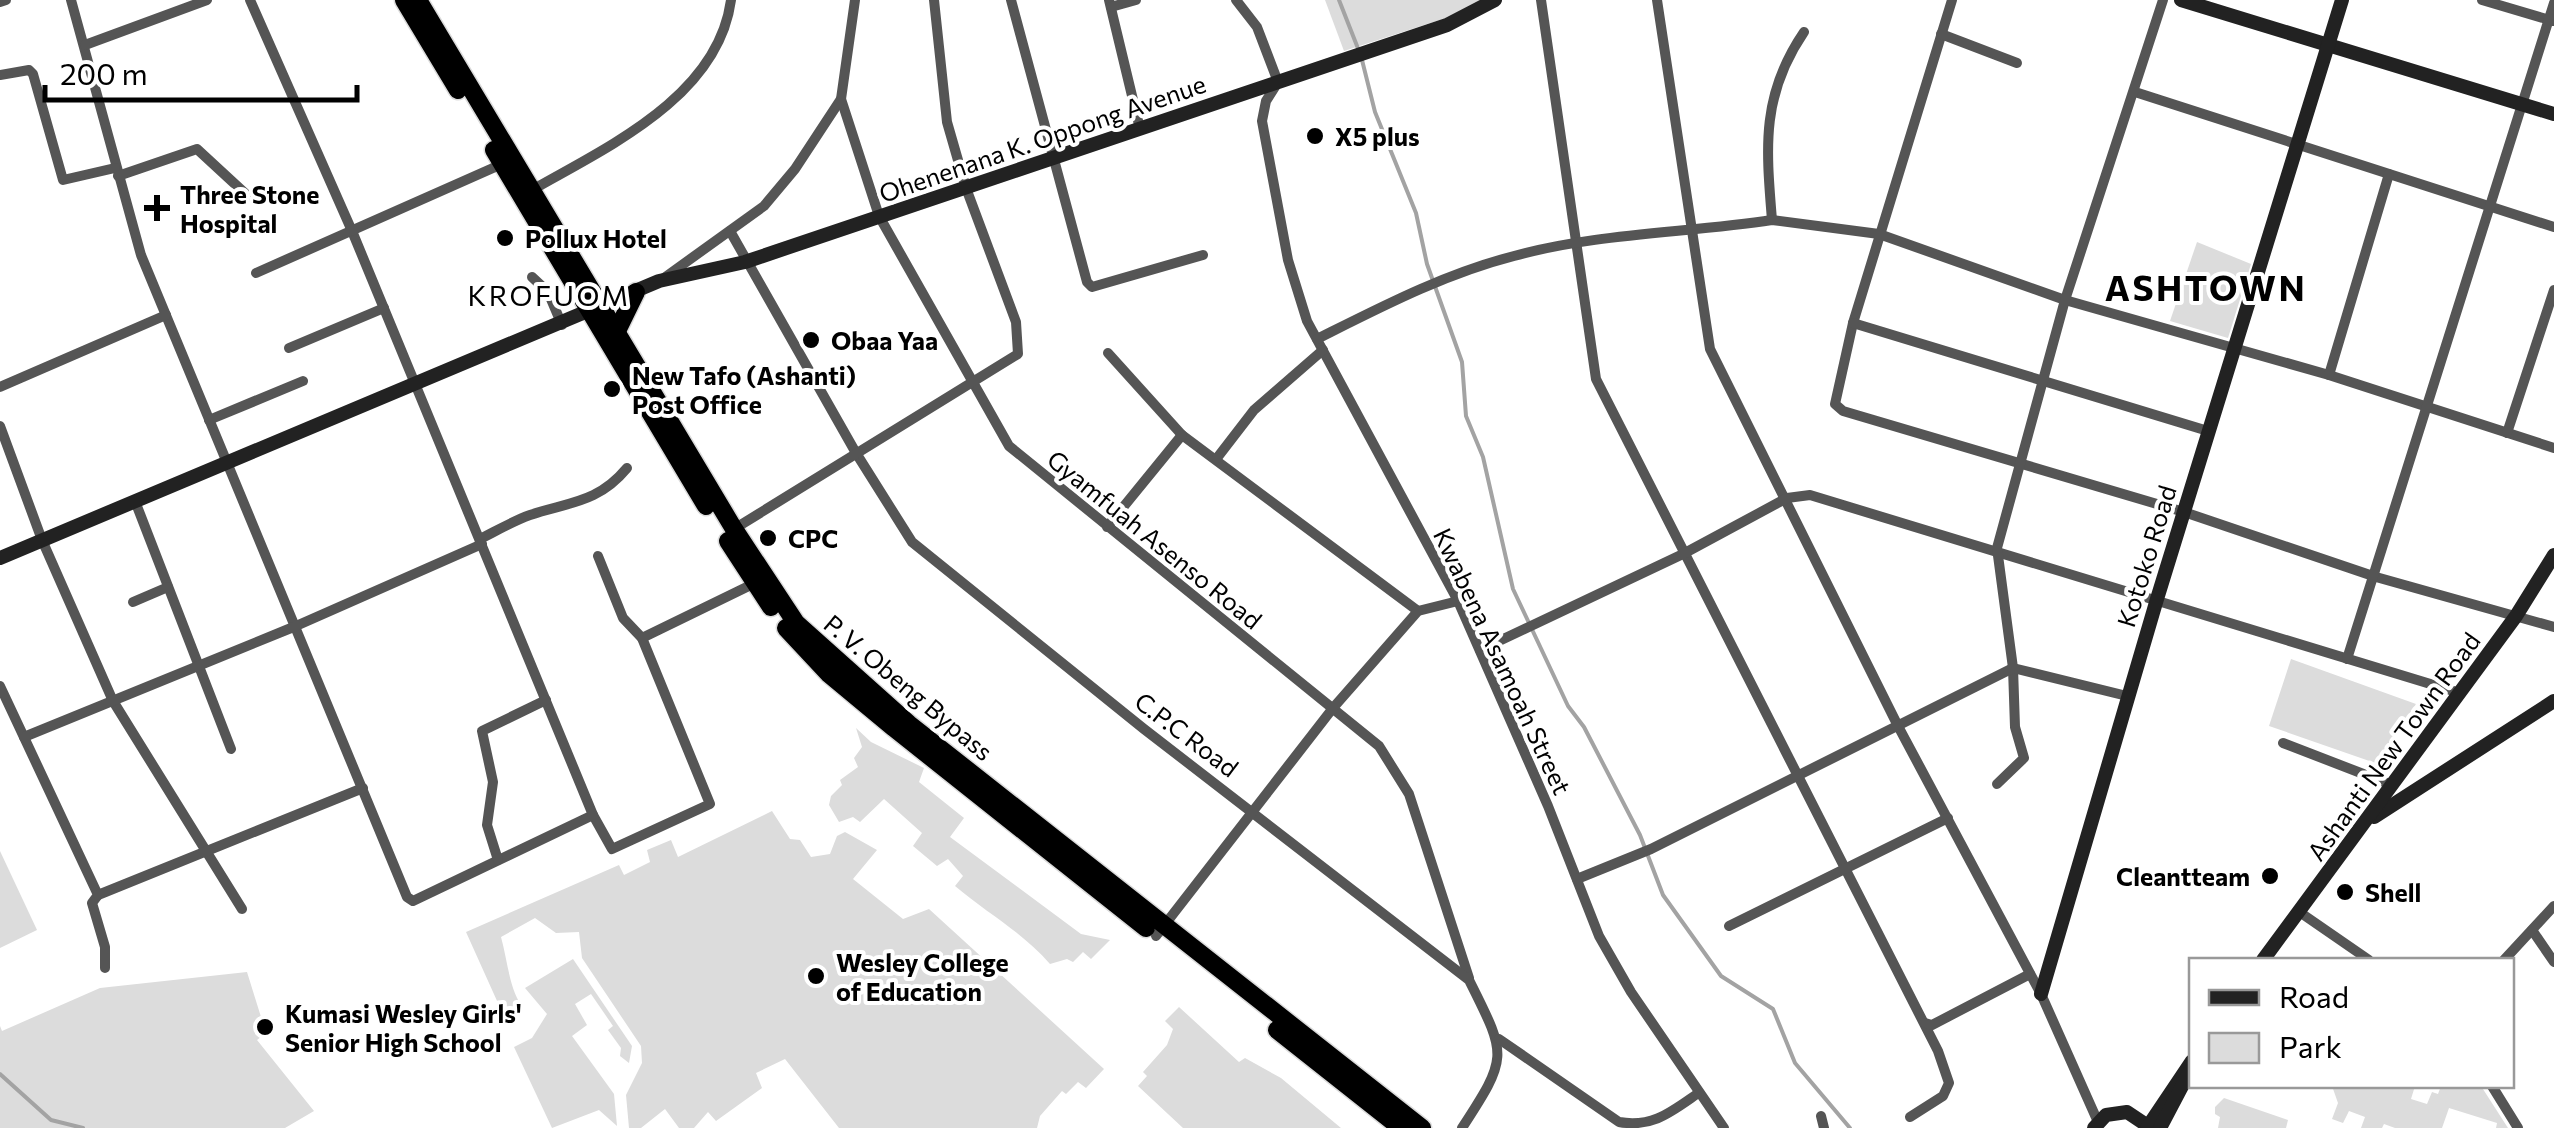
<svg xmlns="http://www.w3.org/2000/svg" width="2554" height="1128" viewBox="0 0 2554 1128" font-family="Commissioner,sans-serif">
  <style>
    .green { fill: #dcdcdc }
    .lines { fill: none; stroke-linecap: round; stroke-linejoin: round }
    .stream { stroke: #a3a3a3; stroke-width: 4 }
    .highway-casing { stroke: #dbdbdb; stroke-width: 21 }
    .street { stroke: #555; stroke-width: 10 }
    .secondary { stroke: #222; stroke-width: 14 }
    .highway { stroke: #000; stroke-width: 18 }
    .poi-dot { fill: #000; stroke: #fff; stroke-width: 4 }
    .labels { text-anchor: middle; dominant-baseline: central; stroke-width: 8; stroke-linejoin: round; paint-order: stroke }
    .poi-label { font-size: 25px; font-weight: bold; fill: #000; stroke: #fff; text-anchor: start }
    .street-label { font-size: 25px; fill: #000; stroke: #fff }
    .neighbourhood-label { font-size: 28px; letter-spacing: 2.5px; fill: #000; stroke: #fff }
    .district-label { font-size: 35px; font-weight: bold; letter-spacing: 2.5px; fill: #000; stroke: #fff }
  </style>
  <rect width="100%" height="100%" fill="#fff"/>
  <!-- green -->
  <g class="green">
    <path d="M1325 0H1485L1449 17 1344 51Z"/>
    <path d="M2197 242 2251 264 2228 338 2170 321Z"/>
    <path d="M2291 659 2416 704 2378 764 2269 726Z"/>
    <path d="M856 728 871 742 924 768 919 782 964 818 950 837 1081 934 1110 940 1091 959 1083 952 1073 962 1067 959 1050 964C1021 931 988 914 955 886L963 876 948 859 937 866 913 846 922 833 884 799 860 822 853 817 839 822 829 805 831 796 842 785 840 780 858 767 854 758 862 747Z"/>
    <path d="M772 811 790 839 800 840 811 857 830 854 837 836 845 832 877 850 853 879 903 919 929 909 1104 1069 1086 1088 1078 1082 1066 1094 1062 1091 1040 1116 1037 1128H839L785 1059 756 1073 762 1088 716 1121 708 1112 694 1128H679L665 1109 641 1128H629L626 1095 642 1063 641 1046 582 958 579 932 556 933 535 918 501 937C507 958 509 987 521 1005L512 1014 502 1012 466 932 619 865 624 875 650 862 647 850 671 840 678 857Z"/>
    <path d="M0 851 37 930 0 948Z"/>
    <path d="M573 959 632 1046 629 1063 620 1056 621 1048 608 1030 613 1026 591 994 575 1004 587 1025 572 1036 614 1094 617 1126 599 1110 552 1128 514 1047 532 1038 547 1014 525 988Z"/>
    <path d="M247 972 266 1033 257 1040 314 1111 285 1128H0V1026L2 1031 100 988Z"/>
    <path d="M1179 1007 1239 1062 1245 1058 1281 1078 1341 1128H1183L1138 1086 1147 1076 1143 1072 1167 1045 1173 1029 1165 1021Z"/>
    <path d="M2332 1086H2415L2411 1099 2427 1104 2432 1092 2438 1094 2441 1086H2481L2508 1128H2496L2497 1123 2449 1108 2442 1128H2395L2384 1124 2382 1128H2361L2365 1117 2349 1111 2343 1123 2332 1119 2338 1103Z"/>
    <path d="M2224 1098 2288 1120 2286 1128H2218L2220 1117 2215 1114V1107Z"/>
  </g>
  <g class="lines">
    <!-- stream -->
    <g class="stream">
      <path d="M1339 0 1359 51"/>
      <path d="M1362 60 1375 112 1416 213 1427 264 1462 362 1466 416 1483 457 1513 589 1568 706 1584 727 1640 835 1663 895 1721 976 1773 1009 1795 1063 1850 1128"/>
      <path d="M0 1074 51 1120 83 1128"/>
    </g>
    <!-- highway casing -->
    <g class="highway-casing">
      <g id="highway">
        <path d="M404 0 458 90"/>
        <path d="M418 0 734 529 796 623 909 724 1422 1128"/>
        <path d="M494 150 706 506"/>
        <path d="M616 333 636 292"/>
        <path d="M728 541 771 607"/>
        <path d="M786 628 829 674 894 728 1146 928"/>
        <path d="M1277 1030 1401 1128"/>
      </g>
    </g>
    <!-- street -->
    <g class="street">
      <path d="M71 0 141 255 407 897 413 901 593 815"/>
      <path d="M250 0 352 231 593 815 612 849 710 804 642 638 623 618 598 556"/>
      <path d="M1011 0 1087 282 1092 287 1203 255"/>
      <path d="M1109 0 1140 129"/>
      <path d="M1236 0 1257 27 1278 82 1266 101 1262 121 1288 260 1307 321 1458 601 1548 806 1599 936 1631 992 1724 1128"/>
      <path d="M1541 0 1596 379 1938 1051 1949 1083 1943 1096 1910 1117"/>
      <path d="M1657 0 1710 349 1898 726 2041 994 2098 1122"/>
      <path d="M1952 0 1853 323 1835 404 1843 411 2184 512 2376 577 2554 627"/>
      <path d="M2482 0 2553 21"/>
      <path d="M0 2 6 0"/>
      <path d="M1111 7 1136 0"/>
      <path d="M1941 34 2017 63"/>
      <path d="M85 45 207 0"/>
      <path d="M0 75 29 70 33 74 63 180 115 168"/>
      <path d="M2135 92 2554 227"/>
      <path d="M841 99 879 216 1009 446 1379 746 1409 794 1469 978"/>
      <path d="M118 176 197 149 249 197"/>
      <path d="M532 190C607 147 718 97 731 0"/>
      <path d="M1772 220C1766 147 1761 95 1804 32"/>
      <path d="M730 231 856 453 912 542 1144 729 1469 980C1507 1056 1509 1056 1462 1128"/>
      <path d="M256 273 502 164"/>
      <path d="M532 277 548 292 562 325"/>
      <path d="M664 278 764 206 795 169 841 99 855 0"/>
      <path d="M1853 323 2208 431"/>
      <path d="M1317 339C1381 307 1444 274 1514 256 1597 233 1687 233 1772 220L1879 234 2065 300 2329 375 2554 448"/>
      <path d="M289 348 384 308"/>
      <path d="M1108 353 1182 435 1418 611"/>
      <path d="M2329 375 2389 174"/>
      <path d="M0 387 166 315"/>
      <path d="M209 420 303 381"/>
      <path d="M0 426 42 540 113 701 242 909"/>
      <path d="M2507 433 2554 290"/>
      <path d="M1217 458 1254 410 1323 350"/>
      <path d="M135 501 231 749"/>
      <path d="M1107 527 1182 435"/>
      <path d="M734 529 1018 354 1016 322 966 188 947 122 934 0"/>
      <path d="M480 539C496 531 513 521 530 515 569 502 598 503 627 468"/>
      <path d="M133 602 168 587"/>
      <path d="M642 638 755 583"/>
      <path d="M1480 650 1683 554 1787 498 1810 495 2460 693"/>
      <path d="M2347 659 2554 3"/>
      <path d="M0 686 98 895 92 903 105 947V968"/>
      <path d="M24 737 296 626 482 544"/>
      <path d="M2283 743 2392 785"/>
      <path d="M1997 784 2024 758 2015 727 2013 668 1997 548 2065 300 2163 0"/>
      <path d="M498 860 487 825 493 782 482 731 546 700"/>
      <path d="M1577 879 1651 849 2013 668 2127 696"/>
      <path d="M98 895 363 788"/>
      <path d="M2298 911 2369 960"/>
      <path d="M1729 926 1948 818"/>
      <path d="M2532 930 2554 962"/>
      <path d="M1156 936 1333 708 1418 611 1458 601"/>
      <path d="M2504 960 2554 906"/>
      <path d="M1925 1023 1932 1025 2030 974"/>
      <path d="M1499 1039 1619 1122C1652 1128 1671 1112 1697 1094"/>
      <path d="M2492 1086 2518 1128"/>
      <path d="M1821 1116 1824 1128"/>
    </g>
    <!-- secondary -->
    <g class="secondary">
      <path d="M2181 0 2554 114"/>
      <path d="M0 558 659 281 745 262 1447 25 1495 0"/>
      <path d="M2374 817 2554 701"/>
      <path d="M2263 960 2516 616 2554 555"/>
      <path d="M2041 994 2157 599 2342 0"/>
      <path d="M2094 1128 2106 1115 2127 1112 2151 1128"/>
      <path d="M2147 1128 2192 1061"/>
      <path d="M2160 1128 2190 1071"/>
    </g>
    <!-- highway -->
    <use href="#highway" class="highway"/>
  </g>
  <!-- markers -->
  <g class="poi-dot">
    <circle cx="1315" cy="136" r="10"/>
    <path d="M152 193h10v10h10v10h-10v10h-10v-10h-10v-10h10z"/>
    <circle cx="505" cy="238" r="10"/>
    <circle cx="811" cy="340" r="10"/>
    <circle cx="612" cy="389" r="10"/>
    <circle cx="768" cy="538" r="10"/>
    <circle cx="2270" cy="876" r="10"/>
    <circle cx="2345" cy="892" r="10"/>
    <circle cx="816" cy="976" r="10"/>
    <circle cx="265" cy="1027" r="10"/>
  </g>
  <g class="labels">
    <!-- poi labels -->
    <g class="poi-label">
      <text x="1335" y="136">X5 plus</text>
      <text x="180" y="194">Three Stone<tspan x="180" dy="29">Hospital</tspan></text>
      <text x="525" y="238">Pollux Hotel</text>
      <text x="831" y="340">Obaa Yaa</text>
      <text x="632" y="375">New Tafo (Ashanti)<tspan x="632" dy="29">Post Office</tspan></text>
      <text x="788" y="538">CPC</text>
      <text x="2250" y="876" text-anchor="end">Cleantteam</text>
      <text x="2365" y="892">Shell</text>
      <text x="836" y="962">Wesley College<tspan x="836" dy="29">of Education</tspan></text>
      <text x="285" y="1013">Kumasi Wesley Girls'<tspan x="285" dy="29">Senior High School</tspan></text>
    </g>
    <!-- street labels -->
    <g class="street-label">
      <text transform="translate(1042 138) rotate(-19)">Ohenenana K. Oppong Avenue</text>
      <text transform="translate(1155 539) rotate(39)">Gyamfuah Asenso Road</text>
      <text transform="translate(2146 556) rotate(-73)">Kotoko Road</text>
      <text transform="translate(1503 661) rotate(65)">Kwabena Asamoah Street</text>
      <text transform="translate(909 687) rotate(40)">P. V. Obeng Bypass</text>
      <text transform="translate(1187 734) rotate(37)">C.P.C Road</text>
      <text transform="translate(2393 746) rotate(-54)">Ashanti New Town Road</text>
    </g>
    <!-- neighbourhood labels -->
    <g class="neighbourhood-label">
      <text x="549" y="295">KROFUOM</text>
    </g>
    <!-- district labels -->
    <g class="district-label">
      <text x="2206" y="286">ASHTOWN</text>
    </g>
  </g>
  <!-- legend -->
  <rect x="2189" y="958" width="325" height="130" fill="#ffffff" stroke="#999999" stroke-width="2.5"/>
  <rect x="2209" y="990" width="50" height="15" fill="#222222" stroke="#999999" stroke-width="2.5"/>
  <text x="2279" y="1008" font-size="30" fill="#000000">Road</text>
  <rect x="2209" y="1033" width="50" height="30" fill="#dcdcdc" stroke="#999999" stroke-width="2.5"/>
  <text x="2279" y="1058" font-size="30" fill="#000000">Park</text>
  <!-- scale -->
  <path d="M45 85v15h312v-15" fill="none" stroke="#000000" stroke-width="5"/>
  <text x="60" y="85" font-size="30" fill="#000000" stroke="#ffffff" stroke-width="8" paint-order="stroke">200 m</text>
</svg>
